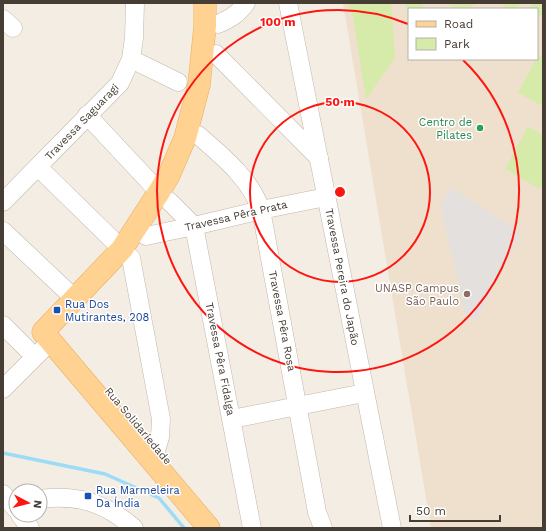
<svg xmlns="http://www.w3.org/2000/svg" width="546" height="531" viewBox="0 0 546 531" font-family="'Work Sans',sans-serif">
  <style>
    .education { fill: #eee0cd; fill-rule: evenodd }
    .green { fill: #d6ebaa }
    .parking { fill: #e4e0dd }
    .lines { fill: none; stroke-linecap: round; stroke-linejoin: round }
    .stream { stroke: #9cdcf5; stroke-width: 3.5 }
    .minor-casing { stroke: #c3b6a9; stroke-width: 19 }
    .major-casing { stroke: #ecad5a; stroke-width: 23 }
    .minor { stroke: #fff; stroke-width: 18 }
    .major { stroke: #ffd292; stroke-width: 22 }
    .ring { fill: none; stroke: #ff1510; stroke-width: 2 }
    .leisure-dot { fill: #2e9e5b; stroke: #fff; stroke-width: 1.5 }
    .education-dot { fill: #8d6e63; stroke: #fff; stroke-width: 1.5 }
    .transit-dot { fill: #1a4fb4; stroke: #fff; stroke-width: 1.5 }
    .labels { text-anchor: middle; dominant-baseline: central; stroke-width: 3; stroke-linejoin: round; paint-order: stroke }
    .street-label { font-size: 11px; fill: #463d34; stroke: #fff }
    .leisure-label { font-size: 11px; fill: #27864d; stroke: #fff; text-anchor: end }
    .education-label { font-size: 11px; fill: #785e54; stroke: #fff; text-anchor: end }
    .transit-label { font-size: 11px; fill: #164399; stroke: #fff; text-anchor: start }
    .centre { fill: #ff1510; stroke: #fff; stroke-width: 2 }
    .ring-label { font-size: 12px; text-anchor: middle; font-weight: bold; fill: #ff1510; stroke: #fff; stroke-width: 3; stroke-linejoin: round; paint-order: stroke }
  </style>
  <rect width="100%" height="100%" fill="#f4ede4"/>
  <!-- education -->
  <path class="education" d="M343 3H543V528H431ZM409 9H537V59H409Z"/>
  <!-- green -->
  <g class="green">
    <path d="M347 3H391L395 58 366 99 353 17Z"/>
    <path d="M404 3H421L425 9H409V12Z"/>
    <path d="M446 3H479C468 9 457 10 446 3Z"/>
    <path d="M501 3H522L515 9H506Z"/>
    <path d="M534 3H543V14L537 19V9H527Z"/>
    <path d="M538 55 543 57V106L518 93 536 59H537Z"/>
    <path d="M528 126 543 135V184L540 189 505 169Z"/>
  </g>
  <!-- parking -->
  <path class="parking" d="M452 188 521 233 476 320 465 314 440 202Z"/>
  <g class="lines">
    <!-- stream -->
    <path class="stream" d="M3 453 105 474 159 498 184 528"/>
    <!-- minor casing -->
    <g class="minor-casing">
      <g id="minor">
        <path d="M288 3 392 528"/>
        <path d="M3 19 13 28"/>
        <path d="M218 24C230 19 238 14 246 3"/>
        <path d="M216 54 319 158"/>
        <path d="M131 59 178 82"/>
        <path d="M87 115 159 192"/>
        <path d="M198 135C222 156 250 178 261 210L317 512 323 528"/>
        <path d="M38 167 131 258 161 419 160 437 153 461"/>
        <path d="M169 201 194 226 252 528"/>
        <path d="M3 202 120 83 131 59 134 38 135 3"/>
        <path d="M3 231 75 299"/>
        <path d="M146 236 194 226 261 210 326 197"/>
        <path d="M3 325 27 349"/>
        <path d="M3 389 51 341"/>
        <path d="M232 419 364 393"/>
        <path d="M3 494 16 509"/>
        <path d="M40 499C78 494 105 503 134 528"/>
        <path d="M20 515 30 528"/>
      </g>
    </g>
    <!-- major casing -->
    <g class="major-casing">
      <path id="major" d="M205 3V26L199 85 185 138 169 175 159 192 122 249 43 332 209 528"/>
    </g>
    <!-- minor -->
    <use href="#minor" class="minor"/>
    <!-- major -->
    <use href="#major" class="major"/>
  </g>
  <!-- distance rings -->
  <g class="ring">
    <circle cx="340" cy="192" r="90"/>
    <path d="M463 60A181 181 0 1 1 408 24"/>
  </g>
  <!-- markers -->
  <circle class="leisure-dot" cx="480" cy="128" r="4"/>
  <circle class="education-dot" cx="467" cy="294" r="4"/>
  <g class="transit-dot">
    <rect x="53" y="306" width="8" height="8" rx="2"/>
    <rect x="84" y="492" width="8" height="8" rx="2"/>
  </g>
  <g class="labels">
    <!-- street labels -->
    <g class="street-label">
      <text transform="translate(82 122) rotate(-46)">Travessa Saguaragi</text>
      <text transform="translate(236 216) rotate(-13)">Travessa Pêra Prata</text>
      <text transform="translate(342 277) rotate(79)">Travessa Pereira do Japão</text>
      <text transform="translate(282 321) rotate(79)">Travessa Pêra Rosa</text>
      <text transform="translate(220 359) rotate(79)">Travessa Pêra Fidalga</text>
      <text transform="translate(138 426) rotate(50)">Rua Solidariedade</text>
    </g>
    <!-- leisure labels -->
    <g class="leisure-label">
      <text x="472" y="122">Centro de<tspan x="472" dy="13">Pilates</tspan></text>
    </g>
    <!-- education labels -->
    <g class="education-label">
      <text x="459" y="288">UNASP Campus<tspan x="459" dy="13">São Paulo</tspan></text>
    </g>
    <!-- transit labels -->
    <g class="transit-label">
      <text x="65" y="304">Rua Dos<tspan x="65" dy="13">Mutirantes, 208</tspan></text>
      <text x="96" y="490">Rua Marmeleira<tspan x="96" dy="13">Da Índia</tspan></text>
    </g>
  </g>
  <circle cx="340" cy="192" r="6" class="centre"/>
  <g class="ring-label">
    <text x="278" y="26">100 m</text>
    <text x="340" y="106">50 m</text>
  </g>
  <!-- border -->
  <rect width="546" height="531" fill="none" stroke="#463d34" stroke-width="8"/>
  <!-- legend -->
  <rect x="408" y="8" width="130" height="52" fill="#ffffff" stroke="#b5b1ae"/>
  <rect x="416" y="21" width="20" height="6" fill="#ffd292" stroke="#b5b1ae"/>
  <text x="444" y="28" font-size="12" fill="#463d34">Road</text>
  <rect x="416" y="38" width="20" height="12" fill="#d6ebaa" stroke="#b5b1ae"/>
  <text x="444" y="48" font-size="12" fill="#463d34">Park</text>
  <!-- north arrow -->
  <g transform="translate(28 503) rotate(97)"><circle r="19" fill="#ffffff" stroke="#b5b1ae"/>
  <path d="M0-3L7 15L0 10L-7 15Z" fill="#ff1510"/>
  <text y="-6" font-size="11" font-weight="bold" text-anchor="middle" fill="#463d34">N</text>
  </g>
  <!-- scale -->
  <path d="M410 515v6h90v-6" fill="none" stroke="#463d34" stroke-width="2"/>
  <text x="416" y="515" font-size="12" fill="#463d34" stroke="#ffffff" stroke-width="3" paint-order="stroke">50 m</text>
</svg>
